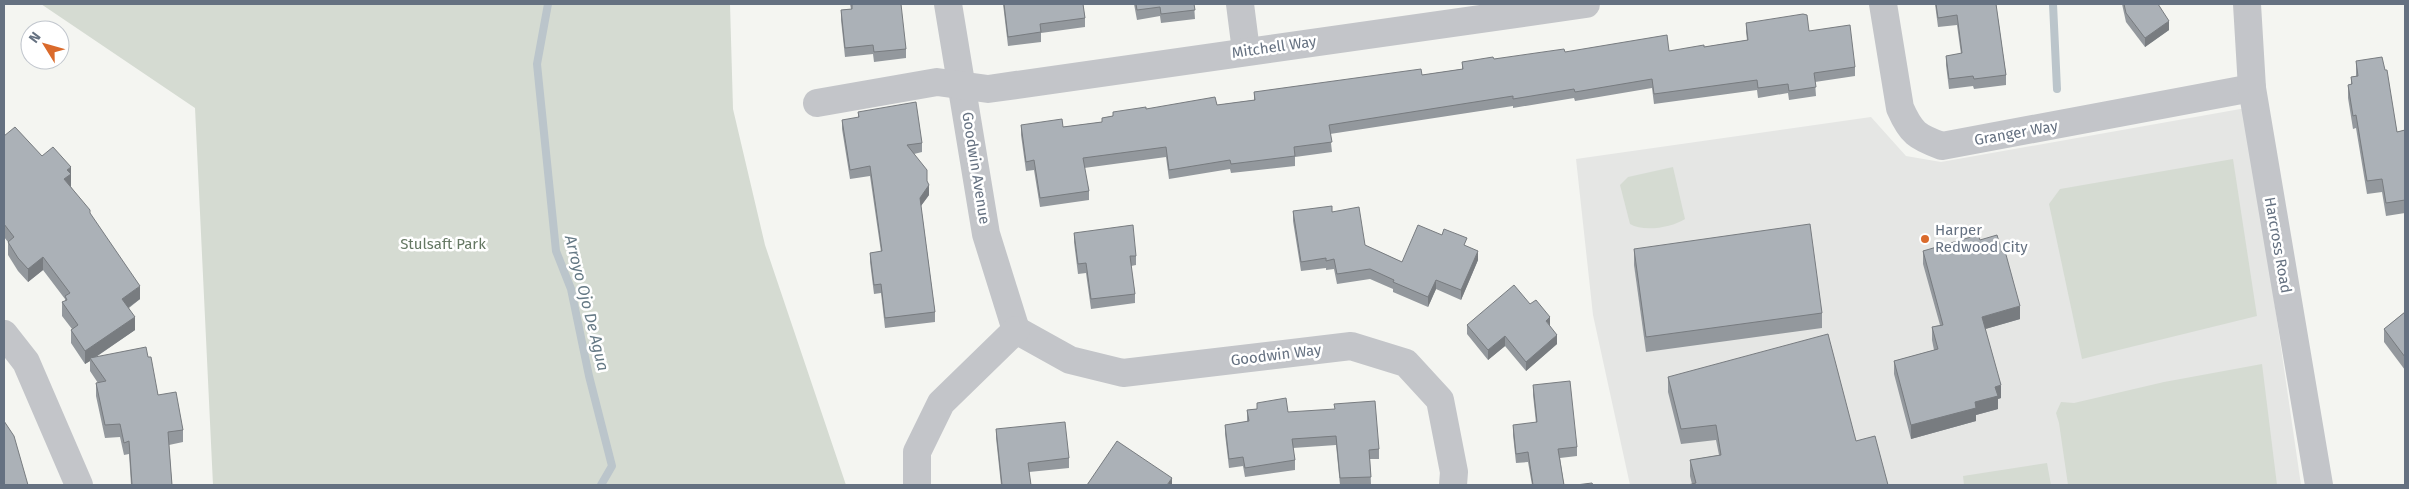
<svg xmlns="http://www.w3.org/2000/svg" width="2409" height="489" viewBox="0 0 2409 489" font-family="'Fira Sans',sans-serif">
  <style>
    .built { fill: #e5e6e4 }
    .green { fill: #d5dbd2 }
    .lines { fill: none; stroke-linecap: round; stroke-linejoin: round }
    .stream { stroke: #bbc5cb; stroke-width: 8 }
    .minor { stroke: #c3c5c9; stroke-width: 28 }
    .wall { fill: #93989d }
    .shaded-wall { fill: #787c80 }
    .building { fill: #abb1b7; stroke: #787c80 }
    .poi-dot { fill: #da6a2b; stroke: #fff; stroke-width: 2 }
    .labels { text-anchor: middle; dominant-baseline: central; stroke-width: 5; stroke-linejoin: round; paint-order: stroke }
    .street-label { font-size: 15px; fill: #657181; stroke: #fff }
    .poi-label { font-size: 15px; fill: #657181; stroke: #fff; text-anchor: start }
    .park-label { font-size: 15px; fill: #657863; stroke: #fff }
    .water-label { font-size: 16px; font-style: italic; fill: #657985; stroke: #fff }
  </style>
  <rect width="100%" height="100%" fill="#f4f5f1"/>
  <!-- built -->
  <path class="built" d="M2246 108 2301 485H1630L1593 315 1576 159 1871 117 1906 156 1941 162Z"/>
  <!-- green -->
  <g class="green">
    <path d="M41 4H730L733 109 765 245 846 485H213L195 108Z"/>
    <path d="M2233 159 2257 316 2082 359 2049 204 2060 189Z"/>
    <path d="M1673 167 1685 219C1671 228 1643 232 1630 224L1620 185 1628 177Z"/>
    <path d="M2262 364 2277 485H2068L2059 423 2056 413 2061 402 2074 403 2164 382Z"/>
    <path d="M2047 463 2051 485H1964L1963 476Z"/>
  </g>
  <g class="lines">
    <!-- stream -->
    <g class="stream">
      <path d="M548 4 537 64 556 251 571 289 589 376 612 466 601 485"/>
      <path d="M2053 4 2057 89"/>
    </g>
    <!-- minor -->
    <g class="minor">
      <path d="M948 4 986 234 1016 330"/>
      <path d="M1240 4 1246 51"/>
      <path d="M1883 4 1900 108C1911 133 1917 137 1942 146L2252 88"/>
      <path d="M2247 4 2252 88 2319 485"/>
      <path d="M817 103 937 82 988 89 1586 4"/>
      <path d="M1016 330 1070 360 1123 373 1351 346 1406 363 1440 400 1454 472 1453 485"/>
      <path d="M4 334 26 362 79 485"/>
      <path d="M917 485V452L941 403 1016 330"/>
    </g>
  </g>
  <!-- wall -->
  <g class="wall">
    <path d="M850 4H890L906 49V58L874 62 873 54 845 57 841 20V10L851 9Z"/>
    <path d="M1003 4H1083L1085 18V27L1041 33V42L1008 46Z"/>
    <path d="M1134 4H1194L1195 19 1161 23 1160 16 1137 20Z"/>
    <path d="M1935 4H1996L2006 75V85L1974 89 1973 86 1949 89 1946 65V56L1961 54 1957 25 1938 27Z"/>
    <path d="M2122 4H2158L2169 30 2145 47 2126 22Z"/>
    <path d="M1746 23 1809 31 1855 67V76L1815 82 1816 96 1789 100 1788 93 1758 98 1757 90 1654 104 1652 88 1575 101 1574 98 1513 108V106L1330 134 1332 152 1295 157V166L1231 173 1230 169 1169 179 1166 157 1084 168 1089 191V200L1040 207 1034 170 1026 171 1021 135V125L1063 127 1102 122V118L1146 109 1217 105 1254 100V92L1422 75 1462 69V62L1494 59 1565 52 1669 51 1704 47 1747 40 1746 32Z"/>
    <path d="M2356 61 2385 70 2397 132 2405 130V213L2386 216 2382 192 2367 194 2356 128 2353 129 2348 98V85L2351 84V77L2356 76Z"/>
    <path d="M858 112 922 143V152L914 154 927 181 929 195 921 206 935 312V322L885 328 881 293 874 294 870 262V253L881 252 870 176 850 179 842 129V120L858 118Z"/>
    <path d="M4 136 42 156 71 180V187L90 213 140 299 129 308 135 330 96 357H148L158 395 183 430V442L169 445 172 485H131L129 454 124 455 120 437 105 438 96 396V383H98L90 371V361L85 364 71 343V330L72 329 62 316V302L65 301V299L43 270 28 282 18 271 8 255V242L4 237Z"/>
    <path d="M1293 211 1332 212 1365 245 1402 262 1467 246 1478 260 1461 300 1436 289 1428 307 1393 292V289L1370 279 1337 284 1334 269 1326 270V268L1301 271 1293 221Z"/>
    <path d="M1074 233 1136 256V265L1131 266 1135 294V303L1091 309 1086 273 1078 274 1074 242Z"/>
    <path d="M1980 240 2020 319 1985 329 2001 398 1998 399V409L1976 415V421L1911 439 1894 374V361L1934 350 1932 340V327L1940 325 1923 264V251Z"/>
    <path d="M1634 249 1822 313V328L1646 352 1634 265Z"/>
    <path d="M2405 312V370L2384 342V329Z"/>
    <path d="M1467 325 1550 326 1557 344 1526 371 1505 346 1488 360 1467 334Z"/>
    <path d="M1668 377 1856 441 1692 484 1690 476V460L1719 455 1716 440 1681 444 1668 392Z"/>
    <path d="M1533 385 1577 447V456L1560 458 1564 485H1532L1528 462 1516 463 1513 435V425L1536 423 1533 395Z"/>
    <path d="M1257 403 1288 412 1379 449V459H1370L1371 485H1340L1336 445 1293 448 1295 460V470L1245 477 1243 466 1229 468 1225 434V425L1247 422V410L1257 409Z"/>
    <path d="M996 429 1069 458V468L1029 472 1031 485H1001L996 438Z"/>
  </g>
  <!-- shaded-wall -->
  <g class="shaded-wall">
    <path d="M2169 21V30L2145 47V38Z"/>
    <path d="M71 167V187L64 179 67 170Z"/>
    <path d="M929 185V195L920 207V198Z"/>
    <path d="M1478 251V260L1461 300V290Z"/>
    <path d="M43 257V270L28 282V269Z"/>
    <path d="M1436 280V289L1428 307V297Z"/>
    <path d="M140 286V299L122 312V299Z"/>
    <path d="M2020 306V319L1982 330V317Z"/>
    <path d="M135 317V330L91 360 90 358V361L85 364V351Z"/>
    <path d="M1550 317V326L1546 321Z"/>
    <path d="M1557 335V344L1526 371V362Z"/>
    <path d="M1505 336V346L1488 360V350Z"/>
    <path d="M2001 385V398L1998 399V409L1976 415V421L1911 439V425L1975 402 1995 387Z"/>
    <path d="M1172 478V485H1167Z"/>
  </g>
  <!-- building -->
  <g class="building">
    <path d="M852 4H901L906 49 874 52 873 45 845 48 841 10 852 9Z"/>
    <path d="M1004 4H1083L1085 18 1040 24 1041 32 1008 37Z"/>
    <path d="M1136 4H1194L1195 10 1161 14 1160 7 1137 10Z"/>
    <path d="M1936 4H1996L2006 75 1974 79 1973 76 1949 79 1946 56 1962 53 1957 15 1938 18Z"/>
    <path d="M2124 4H2158L2169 21 2145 38 2126 13Z"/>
    <path d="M1803 14 1807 15 1809 31 1850 25 1855 67 1814 73 1816 87 1789 91 1788 84 1758 88 1757 80 1654 94 1652 79 1575 92 1574 89 1513 99V96L1329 125 1332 142 1294 147 1295 156 1231 164 1230 160 1169 170 1166 147 1083 158 1089 191 1040 198 1034 160 1026 162 1021 125 1062 119 1063 127 1102 122V118L1113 116V112L1146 107V109L1215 97 1217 105 1255 100 1254 92 1421 69 1422 75 1463 69 1462 62 1493 57 1494 59 1564 49 1565 52 1667 35 1669 51 1704 45V47L1748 40 1746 23Z"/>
    <path d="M2382 57 2385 70H2387L2397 132 2405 130V200L2386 203 2382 179 2367 181 2356 115 2353 116 2348 85 2352 84 2351 77 2358 76 2356 61Z"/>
    <path d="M916 102 922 143 907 145 927 170V181L929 185 920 198 935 312 885 318 881 284 874 285 870 253 882 251 870 166 850 170 842 120 859 117 858 112Z"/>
    <path d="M15 127 42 156 53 147 71 167 67 170 71 174 64 179 90 210V213L140 286 122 299 135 317 85 351 71 330 78 325 62 302 67 300 65 296 70 293 43 257 28 269 18 258 8 242 14 237 4 224V136Z"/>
    <path d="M1332 206V212L1359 207 1365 245 1402 262 1418 225 1442 235 1444 229 1467 238 1464 245 1478 251 1461 290 1436 280 1428 297 1393 282 1394 280 1370 269 1337 274 1334 259 1326 261V258L1301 262 1293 211Z"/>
    <path d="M1810 224 1822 313 1646 337 1634 249Z"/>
    <path d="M1133 225 1136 256H1130L1135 294 1091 299 1086 263 1078 264 1074 233Z"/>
    <path d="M1978 235 1980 240 1997 235 2002 252 2005 251 2020 306 1982 317 2001 385 1995 387 1998 396 1975 402 1976 408 1911 425 1894 361 1938 349 1932 327 1943 325 1923 251Z"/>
    <path d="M1514 285 1530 304 1536 300 1550 317 1546 321 1557 335 1526 362 1505 336 1488 350 1467 325Z"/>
    <path d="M2405 312V357L2384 329Z"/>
    <path d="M1828 334 1856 441 1875 436 1888 485H1688L1696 483 1690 460 1721 455 1716 425 1681 429 1668 377Z"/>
    <path d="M146 347 148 357H151L158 395 176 392 183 430 168 432 172 485H132L129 441 124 443 120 424 105 425 96 383 106 381 90 358Z"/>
    <path d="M1570 381 1577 447 1558 449 1564 485H1533L1528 452 1516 454 1513 425 1537 422 1533 385Z"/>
    <path d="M1286 398 1288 412 1335 409 1334 404 1375 401 1379 449 1369 450 1371 477 1340 478 1336 436 1292 439 1295 460 1245 468 1243 457 1229 459 1225 425 1249 421 1247 410 1257 409V403Z"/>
    <path d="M4 421 14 436 28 485H4Z"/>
    <path d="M1065 422 1069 458 1028 463 1031 485H1002L996 429Z"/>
    <path d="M1117 441 1172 478 1167 485H1087Z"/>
    <path d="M1592 483 1593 485H1576Z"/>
  </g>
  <!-- markers -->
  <circle class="poi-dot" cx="1925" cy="239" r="5"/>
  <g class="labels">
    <!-- street labels -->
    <g class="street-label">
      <text transform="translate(1274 47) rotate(-8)">Mitchell Way</text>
      <text transform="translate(2016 133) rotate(-10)">Granger Way</text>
      <text transform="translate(976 168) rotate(81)">Goodwin Avenue</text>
      <text transform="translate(2278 245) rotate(80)">Harcross Road</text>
      <text transform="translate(1276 355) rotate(-7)">Goodwin Way</text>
    </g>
    <!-- poi labels -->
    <g class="poi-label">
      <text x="1935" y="230">Harper<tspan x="1935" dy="17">Redwood City</tspan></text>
    </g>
    <!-- park labels -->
    <g class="park-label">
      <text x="443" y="244">Stulsaft Park</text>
    </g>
    <!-- water labels -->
    <g class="water-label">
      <text transform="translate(587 303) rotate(76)">Arroyo Ojo De Agua</text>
    </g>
  </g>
  <!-- border -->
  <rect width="2409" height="489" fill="none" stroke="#657181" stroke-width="10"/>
  <!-- north arrow -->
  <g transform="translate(45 45) rotate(307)"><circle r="24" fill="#ffffff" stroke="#c1c6cd"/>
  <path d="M0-4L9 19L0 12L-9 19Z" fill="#da6a2b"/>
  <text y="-8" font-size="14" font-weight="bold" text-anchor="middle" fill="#657181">N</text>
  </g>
</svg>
